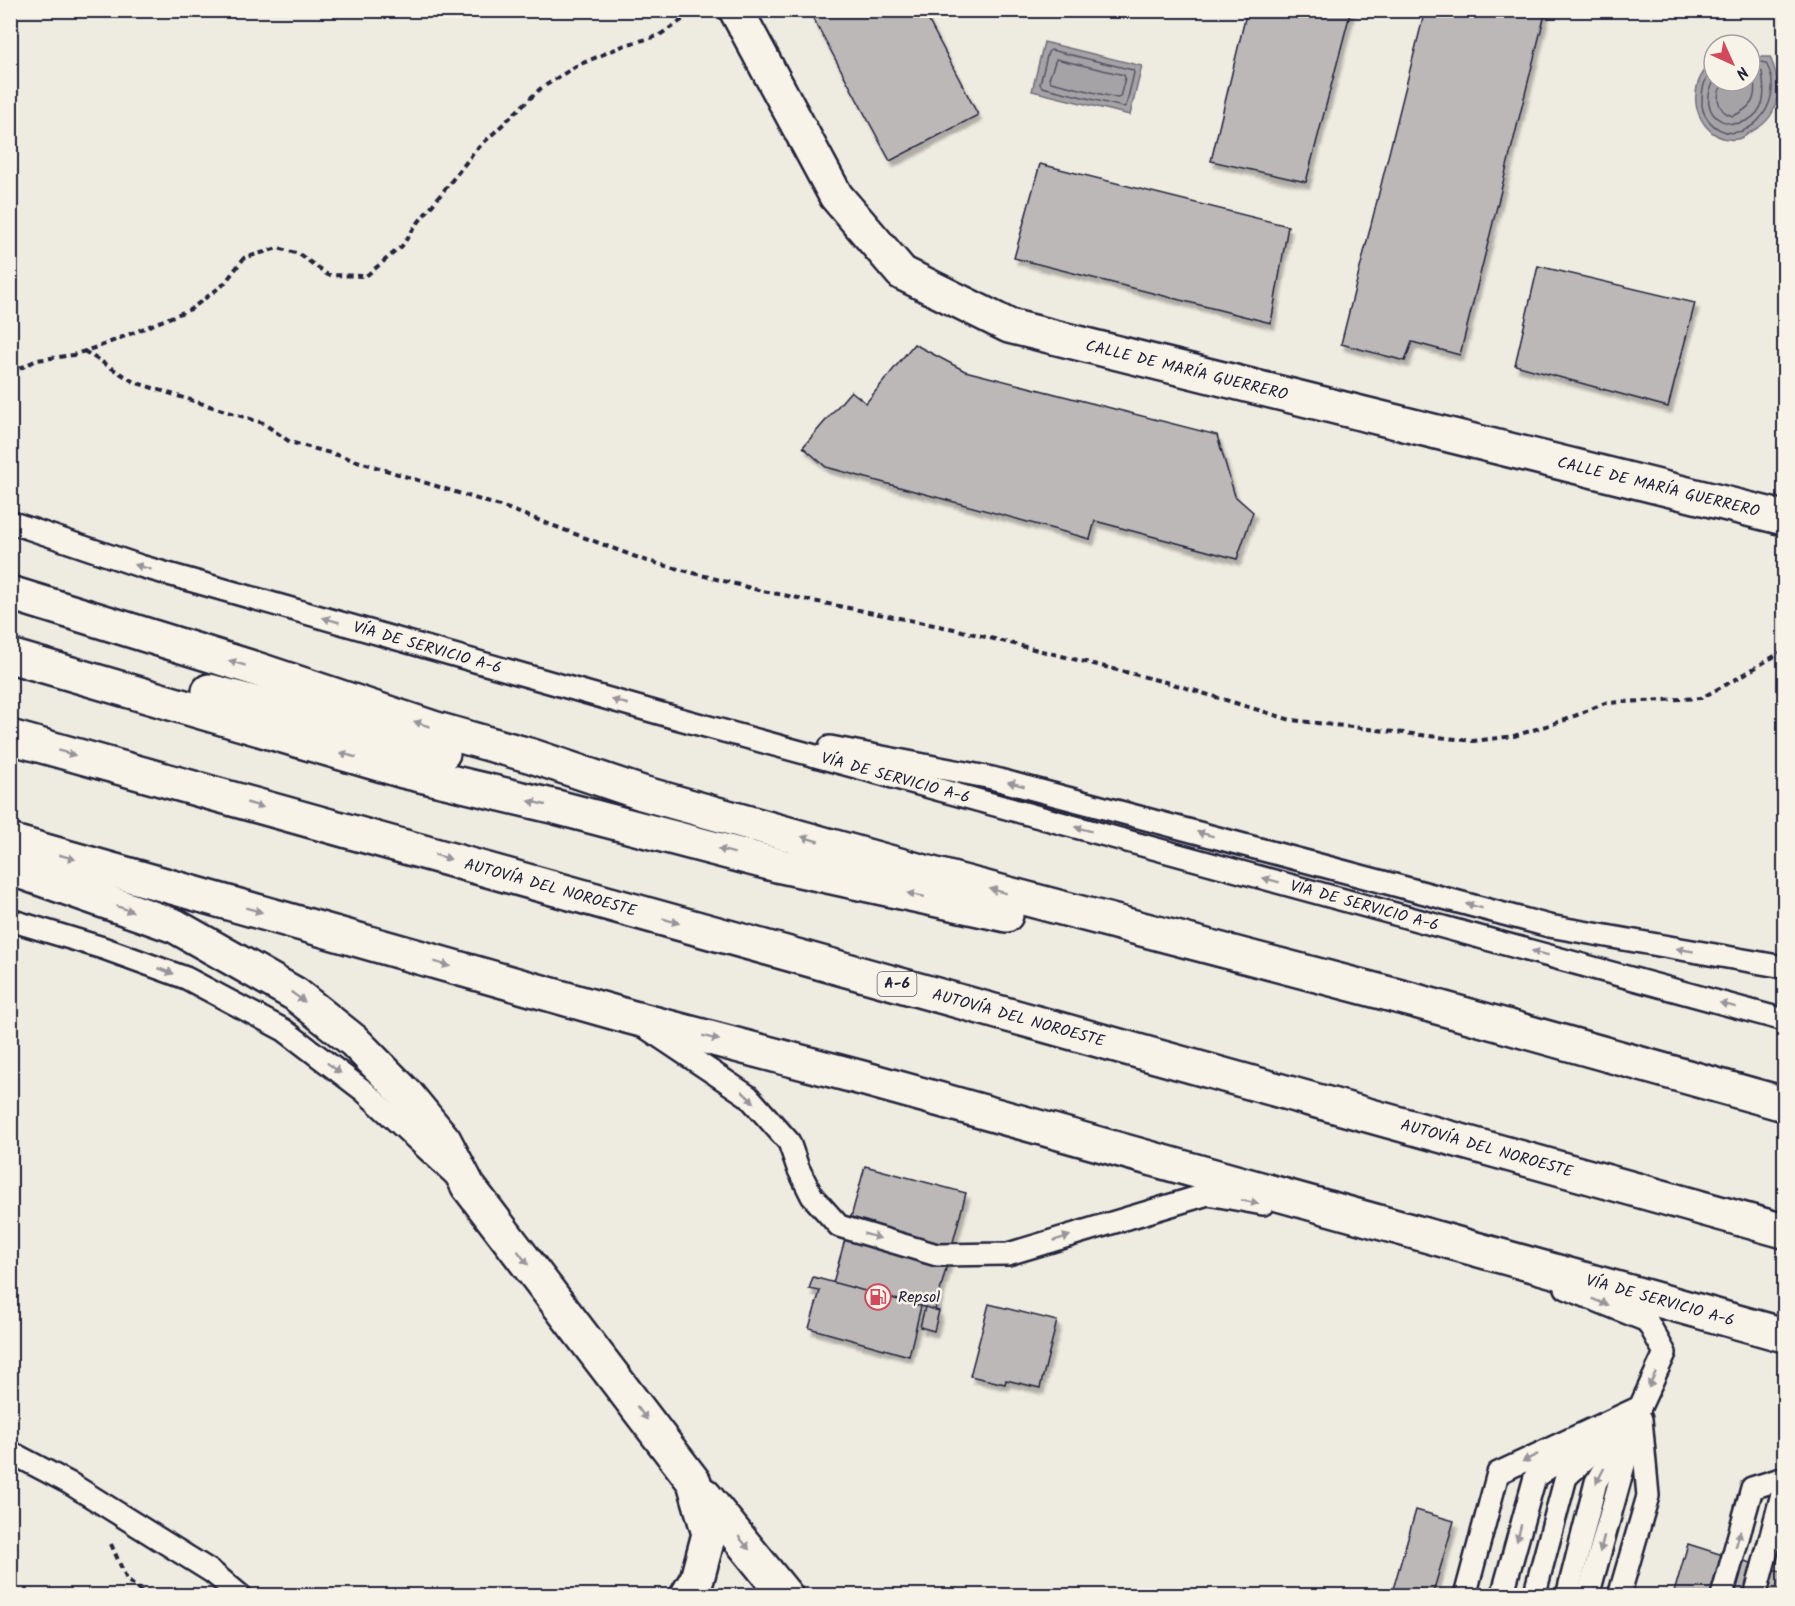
<svg xmlns="http://www.w3.org/2000/svg" width="1795" height="1606" viewBox="0 0 1795 1606" font-family="Kalam,sans-serif">
  <style>
    .water { fill: #a6a3a6; stroke: #716f7b; stroke-width: 1.5 }
    .lines { fill: none; stroke-linecap: round; stroke-linejoin: round }
    .shore { stroke: #575666; stroke-width: 1.5 }
    .building { fill: #bbb8b7; stroke: #22223b; stroke-width: 1.5; filter: url(#shadow) }
    .lane-casing { stroke: #22223b; stroke-width: 26 }
    .street-casing { stroke: #22223b; stroke-width: 38 }
    .highway-casing { stroke: #22223b; stroke-width: 38 }
    .path { stroke: #22223b; stroke-width: 4; stroke-dasharray: 6 4.5; stroke-linecap: butt }
    .lane { stroke: #f7f3e8; stroke-width: 21 }
    .street { stroke: #f7f3e8; stroke-width: 33 }
    .highway { stroke: #f7f3e8; stroke-width: 33 }
    .oneway { fill: #97959a }
    .labels { text-anchor: middle; dominant-baseline: central; stroke-width: 5; stroke-linejoin: round; paint-order: stroke }
    .shield { fill: #f7f3e8; stroke: #62616f; stroke-width: 1.5 }
    .shield-label { font-size: 15px; font-weight: bold; fill: #22223b }
    .street-label { font-size: 16px; fill: #22223b; stroke: #f7f3e8 }
    .poi-label { font-size: 16px; fill: #22223b; stroke: #f7f3e8; text-anchor: start }
  </style>
  <defs>
    <filter id="shadow"><feDropShadow dx="3.5" dy="6" stdDeviation="1.5" flood-color="#0004"/></filter>
  </defs>
  <rect width="100%" height="100%" fill="#eeebe1"/>
  <filter id="ink" filterUnits="userSpaceOnUse"><feTurbulence type="fractalNoise" baseFrequency=".0167" numOctaves="2"/><feDisplacementMap in="SourceGraphic" scale="12" xChannelSelector="R" yChannelSelector="G"/><feConvolveMatrix kernelMatrix="1 2 1 2 8 2 1 2 1" color-interpolation-filters="sRGB"/></filter>
  <g filter="url(#ink)">
    <!-- water -->
    <g class="water">
      <path d="M1044 42 1142 66 1130 115 1032 91Z"/>
      <path d="M1750 47H1755L1759 57H1770C1782 83 1782 116 1754 130 1749 133 1743 138 1737 139 1712 143 1693 116 1696 94 1697 81 1703 70 1714 63V81H1750Z"/>
    </g>
    <g class="lines">
      <!-- shore -->
      <g class="shore">
        <path d="M1051 50 1133 70 1134 73 1126 106 1123 107 1042 87 1040 84 1048 52Z"/>
        <path d="M1056 59 1124 75 1125 78 1120 97 1117 98 1051 82 1049 79Z"/>
        <path d="M1714 70C1705 77 1702 88 1702 99 1701 108 1704 115 1709 121 1739 156 1790 105 1766 63L1755 61 1750 53"/>
        <path d="M1714 81C1690 126 1753 140 1763 100 1765 91 1763 81 1762 72L1750 67"/>
        <path d="M1727 81C1713 91 1716 112 1733 116 1751 108 1757 100 1754 80L1750 77"/>
      </g>
    </g>
    <!-- building -->
    <g class="building">
      <path d="M809 10H923L978 115 890 161Z"/>
      <path d="M1247 10H1351L1306 182 1211 161Z"/>
      <path d="M1425 10H1546L1460 355 1412 342 1405 361 1341 344Z"/>
      <path d="M1040 164 1288 226 1271 323 1014 258Z"/>
      <path d="M1538 266 1695 303 1668 407 1515 365Z"/>
      <path d="M914 344 965 371 1217 435 1235 496 1253 512 1237 559 1095 521 1090 539 826 467 803 447 851 391 866 403Z"/>
      <path d="M865 1166 966 1193 935 1310 833 1283Z"/>
      <path d="M813 1277 921 1306 909 1356 809 1328 820 1291 809 1289Z"/>
      <path d="M989 1304 1057 1321 1040 1388 1006 1380 1005 1384 970 1376Z"/>
      <path d="M925 1307 939 1311 934 1331 920 1327Z"/>
      <path d="M1416 1510 1454 1521 1432 1596H1391Z"/>
      <path d="M1688 1544 1726 1556 1714 1596H1673Z"/>
      <path d="M1726 1556 1784 1572V1596H1714Z"/>
    </g>
    <g class="lines">
      <!-- lane casing -->
      <g class="lane-casing">
        <g id="lane">
          <path id="s1" d="M10 522 140 566 676 718 1784 1020"/>
          <path d="M830 747 992 778 1549 926 1784 967"/>
          <path d="M10 920 103 948 186 978 284 1030 364 1091 456 1176"/>
          <path d="M648 1029 748 1096 789 1142 798 1168 812 1196 839 1226 937 1255 1008 1254 1208 1194 1263 1204"/>
          <path d="M1566 1288 1647 1321 1665 1353 1640 1407 1596 1482 1567 1596"/>
          <path d="M10 1452 71 1484 212 1572 241 1596"/>
          <path d="M1465 1596 1498 1473 1640 1407"/>
          <path d="M1502 1596 1535 1477 1582 1445"/>
          <path d="M1534 1596 1566 1477 1622 1424"/>
          <path d="M1588 1596 1632 1436"/>
          <path d="M1619 1596 1648 1496 1641 1419"/>
          <path d="M1722 1596 1752 1488 1784 1478"/>
          <path d="M1755 1596 1782 1494 1784 1492"/>
        </g>
      </g>
      <!-- street casing -->
      <g class="street-casing">
        <g id="street">
          <path id="s2" d="M736 10 836 196 902 273 1009 326 1784 518"/>
          <path id="s3" d="M10 841 630 1017 862 1078 1784 1335"/>
          <path d="M10 868 175 926 295 994 354 1041 407 1095 444 1140 468 1186 694 1482 709 1534 697 1579 687 1596"/>
          <path d="M704 1495 786 1596"/>
        </g>
      </g>
      <!-- highway casing -->
      <g class="highway-casing">
        <g id="highway">
          <path d="M10 593 253 668 436 729 532 756 642 793 917 870 1416 1001 1784 1104"/>
          <path d="M10 656 403 771 556 807 781 866 1006 915"/>
          <path d="M209 691 443 753"/>
          <path id="s4" d="M10 737 1784 1231"/>
        </g>
      </g>
      <!-- path -->
      <g class="path">
        <path d="M84 351 134 382 263 423 290 442 341 456 509 509 644 560 758 590 954 629 1173 684 1291 720 1473 741 1514 736 1565 720 1605 703 1701 698 1738 678 1783 651 1784 648"/>
        <path d="M10 373 37 360 73 355 103 345 191 309 224 284 244 258 278 248 299 254 328 275 366 276 402 246 414 228 476 150 540 89 576 66 625 45 658 36 697 10"/>
        <path d="M111 1544 127 1580 147 1596"/>
      </g>
      <!-- lane -->
      <use href="#lane" class="lane"/>
      <!-- street -->
      <use href="#street" class="street"/>
      <!-- highway -->
      <use href="#highway" class="highway"/>
    </g>
    <!-- one-way arrows -->
    <defs><path id="oneway-solid" d="M-6-.8H1V-3.2L6.5 0L1 3.2V.8H-6Z" transform="scale(1.5)"/></defs>
    <g class="oneway">
      <use href="#oneway-solid" transform="translate(143 567) rotate(-163)"/>
      <use href="#oneway-solid" transform="translate(331 620) rotate(-164)"/>
      <use href="#oneway-solid" transform="translate(237 663) rotate(-163)"/>
      <use href="#oneway-solid" transform="translate(620 702) rotate(-164)"/>
      <use href="#oneway-solid" transform="translate(422 724) rotate(-162)"/>
      <use href="#oneway-solid" transform="translate(67 753) rotate(16)"/>
      <use href="#oneway-solid" transform="translate(348 755) rotate(-164)"/>
      <use href="#oneway-solid" transform="translate(1016 784) rotate(-165)"/>
      <use href="#oneway-solid" transform="translate(537 803) rotate(-167)"/>
      <use href="#oneway-solid" transform="translate(255 805) rotate(16)"/>
      <use href="#oneway-solid" transform="translate(1083 829) rotate(-165)"/>
      <use href="#oneway-solid" transform="translate(1205 834) rotate(-165)"/>
      <use href="#oneway-solid" transform="translate(810 839) rotate(-164)"/>
      <use href="#oneway-solid" transform="translate(726 851) rotate(-165)"/>
      <use href="#oneway-solid" transform="translate(67 857) rotate(16)"/>
      <use href="#oneway-solid" transform="translate(443 857) rotate(16)"/>
      <use href="#oneway-solid" transform="translate(1271 880) rotate(-165)"/>
      <use href="#oneway-solid" transform="translate(998 891) rotate(-165)"/>
      <use href="#oneway-solid" transform="translate(916 895) rotate(-168)"/>
      <use href="#oneway-solid" transform="translate(1474 906) rotate(-165)"/>
      <use href="#oneway-solid" transform="translate(125 909) rotate(19)"/>
      <use href="#oneway-solid" transform="translate(254 910) rotate(16)"/>
      <use href="#oneway-solid" transform="translate(671 921) rotate(16)"/>
      <use href="#oneway-solid" transform="translate(1685 950) rotate(-170)"/>
      <use href="#oneway-solid" transform="translate(1540 953) rotate(-165)"/>
      <use href="#oneway-solid" transform="translate(442 964) rotate(16)"/>
      <use href="#oneway-solid" transform="translate(166 971) rotate(20)"/>
      <use href="#oneway-solid" transform="translate(298 997) rotate(36)"/>
      <use href="#oneway-solid" transform="translate(1728 1005) rotate(-165)"/>
      <use href="#oneway-solid" transform="translate(711 1038) rotate(15)"/>
      <use href="#oneway-solid" transform="translate(334 1068) rotate(37)"/>
      <use href="#oneway-solid" transform="translate(748 1097) rotate(42)"/>
      <use href="#oneway-solid" transform="translate(1250 1202) rotate(11)"/>
      <use href="#oneway-solid" transform="translate(872 1236) rotate(16)"/>
      <use href="#oneway-solid" transform="translate(1062 1238) rotate(-17)"/>
      <use href="#oneway-solid" transform="translate(523 1258) rotate(53)"/>
      <use href="#oneway-solid" transform="translate(1600 1302) rotate(22)"/>
      <use href="#oneway-solid" transform="translate(1652 1380) rotate(115)"/>
      <use href="#oneway-solid" transform="translate(642 1413) rotate(53)"/>
      <use href="#oneway-solid" transform="translate(1530 1458) rotate(155)"/>
      <use href="#oneway-solid" transform="translate(1600 1476) rotate(118)"/>
      <use href="#oneway-solid" transform="translate(1519 1533) rotate(105)"/>
      <use href="#oneway-solid" transform="translate(1738 1539) rotate(-74)"/>
      <use href="#oneway-solid" transform="translate(744 1543) rotate(51)"/>
      <use href="#oneway-solid" transform="translate(1602 1544) rotate(105)"/>
    </g>
  </g>
  <!-- icons -->
  <defs>
    <g id="fuel-ring" transform="scale(1.35)"><circle r="9.5" fill="#f7f3e8" stroke="#d1495b" stroke-width="1.5"/><path d="M-5.5-6h7V0h2V4h1.3V-2.5L3-4.5l.8-.8L6-3V5H2.5V1h-1V6h-7ZM-4.2-4.7v3.2H.2V-4.7Z" fill="#d1495b"/></g>
  </defs>
  <g fill-rule="evenodd">
    <use href="#fuel-ring" x="878" y="1297"/>
  </g>
  <g class="labels">
    <!-- shield labels -->
    <rect class="shield" x="877.5" y="972" width="39" height="24" rx="4.5"/>
    <g class="shield-label">
      <text x="897" y="984">A-6</text>
    </g>
    <!-- street labels -->
    <g class="street-label">
      <text stroke="none"><textPath href="#s2" startOffset="615">CALLE DE MARÍA GUERRERO</textPath></text>
      <text stroke="none"><textPath href="#s2" startOffset="1101">CALLE DE MARÍA GUERRERO</textPath></text>
      <text stroke="none"><textPath href="#s1" startOffset="436">VÍA DE SERVICIO A-6</textPath></text>
      <text stroke="none"><textPath href="#s1" startOffset="922">VÍA DE SERVICIO A-6</textPath></text>
      <text stroke="none"><textPath href="#s4" startOffset="561">AUTOVÍA DEL NOROESTE</textPath></text>
      <text stroke="none"><textPath href="#s1" startOffset="1408">VÍA DE SERVICIO A-6</textPath></text>
      <text stroke="none"><textPath href="#s4" startOffset="1047">AUTOVÍA DEL NOROESTE</textPath></text>
      <text stroke="none"><textPath href="#s4" startOffset="1533">AUTOVÍA DEL NOROESTE</textPath></text>
      <text stroke="none"><textPath href="#s3" startOffset="1713">VÍA DE SERVICIO A-6</textPath></text>
    </g>
    <!-- poi labels -->
    <g class="poi-label">
      <text x="898" y="1297">Repsol</text>
    </g>
  </g>
  <!-- margin -->
  <rect width="1795" height="1606" fill="none" stroke="#f7f3e8" stroke-width="36"/>
  <rect x="18" y="18" width="1759" height="1570" fill="none" stroke="#22223b" stroke-width="2" filter="url(#ink)"/>
  <!-- north arrow -->
  <g transform="translate(1732 63) rotate(135)"><circle r="28" fill="#f7f3e8" stroke="#a29fa3" stroke-width="1.5"/>
  <path d="M0-4.5L10 22L0 15L-10 22Z" fill="#d1495b"/>
  <text y="-9" font-size="16" font-weight="bold" text-anchor="middle" fill="#22223b">N</text>
  </g>
</svg>
